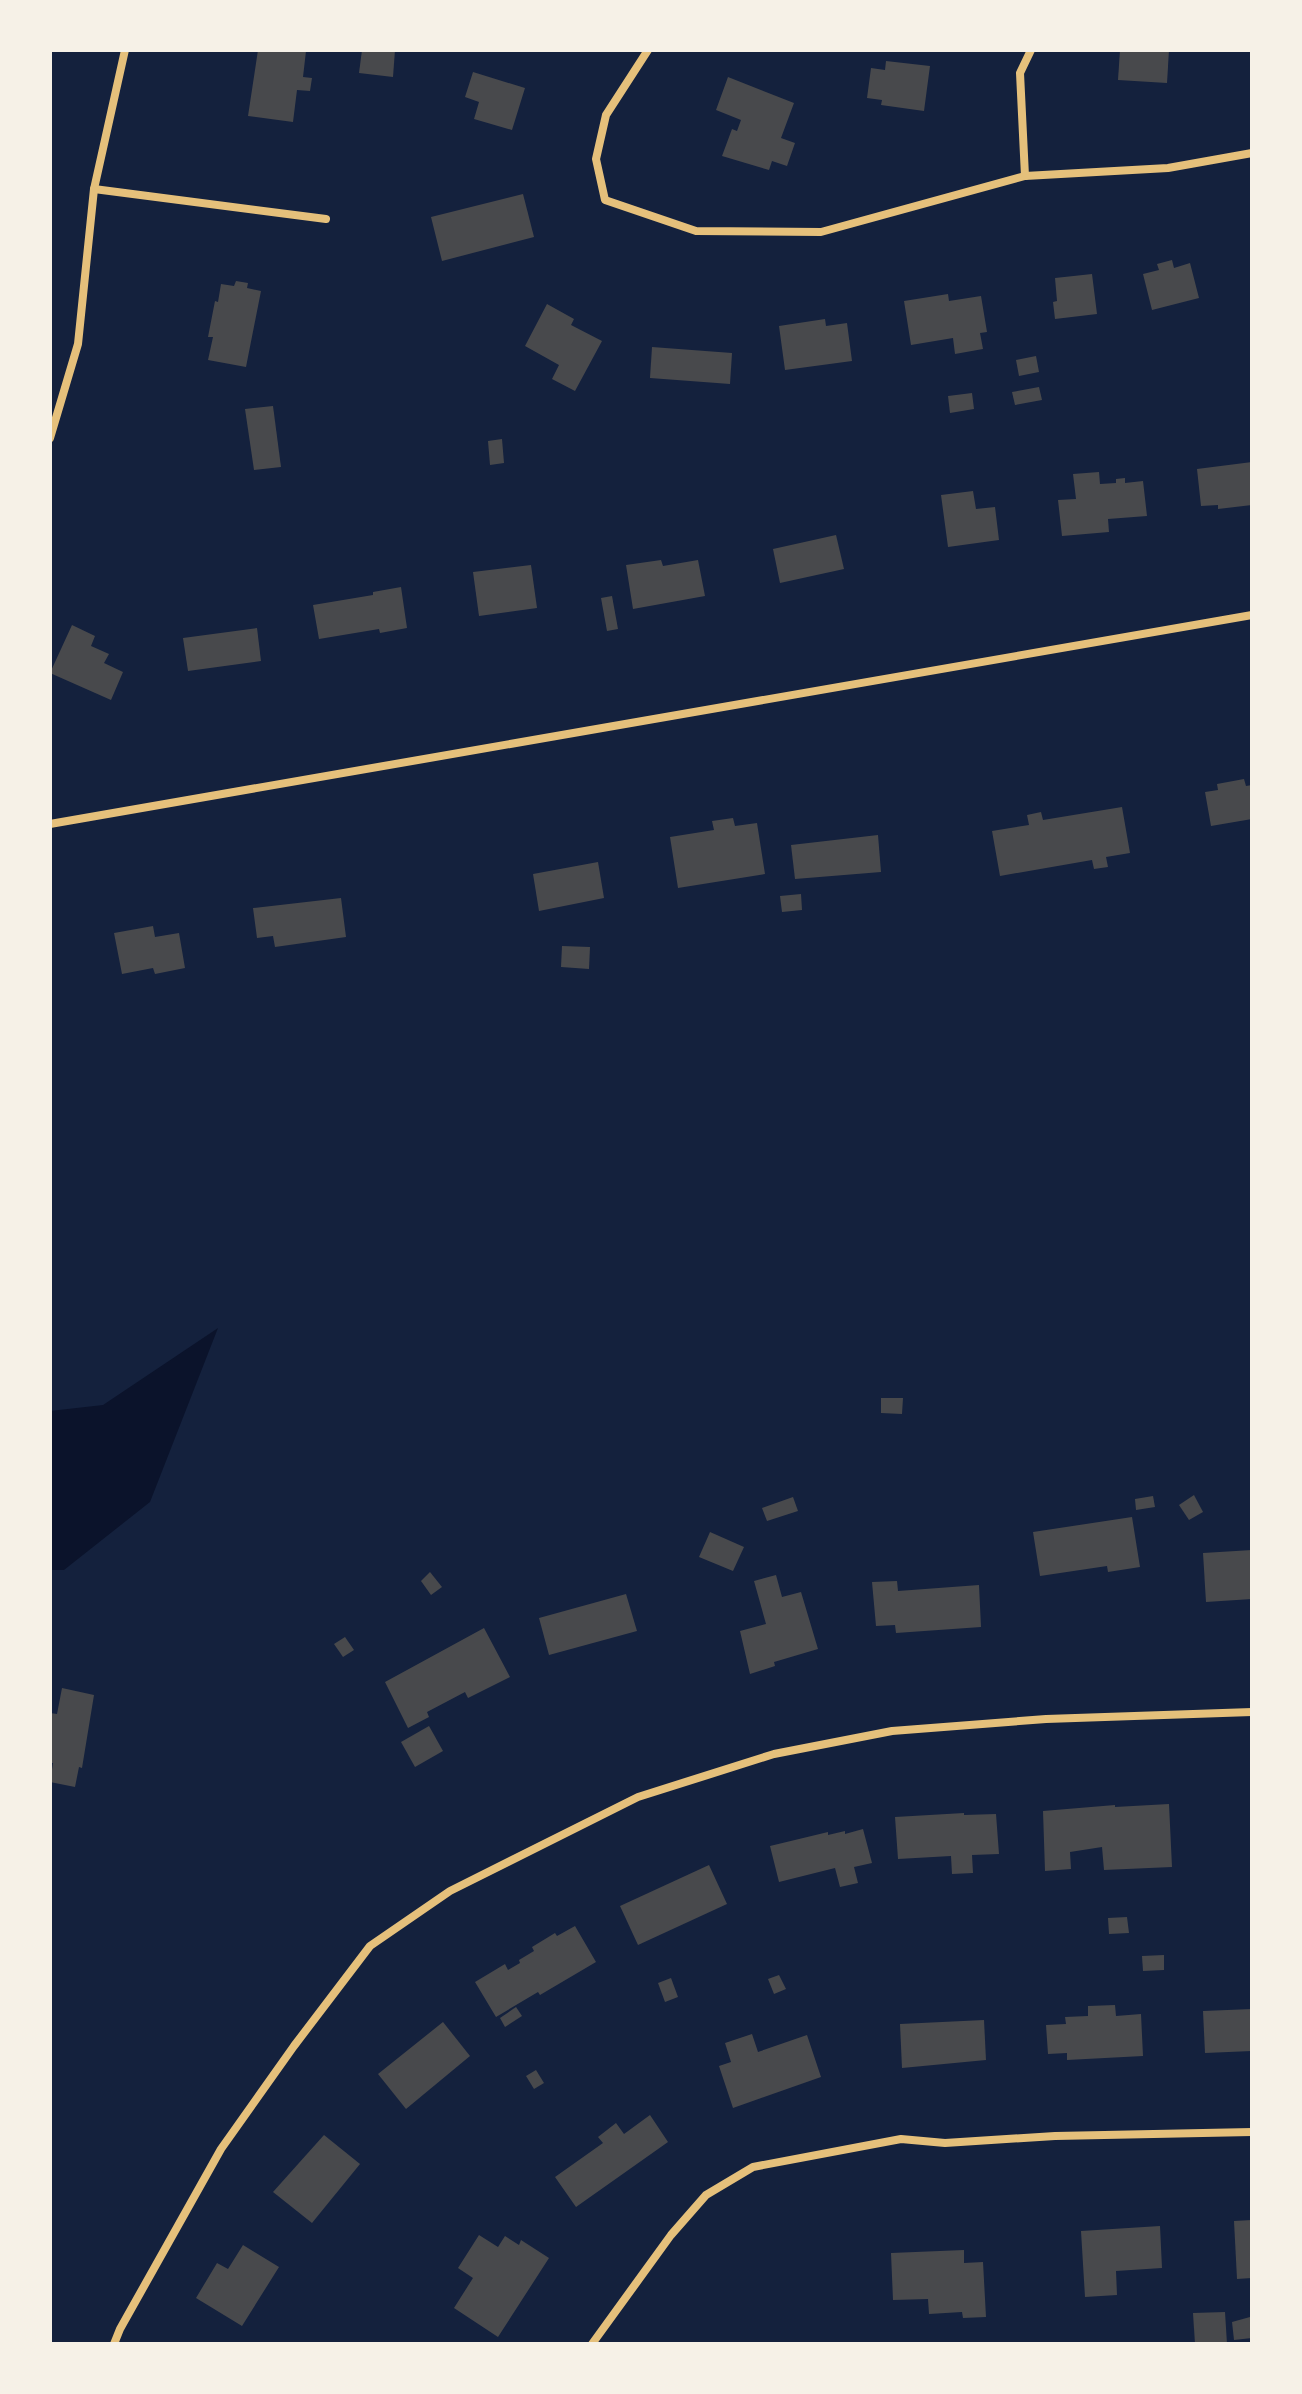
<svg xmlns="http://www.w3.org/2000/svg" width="1302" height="2394" viewBox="0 0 1302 2394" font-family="'PT Sans',sans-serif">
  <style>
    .water { fill: #0b132b }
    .building { fill: #48494c }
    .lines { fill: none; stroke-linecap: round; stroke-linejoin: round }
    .minor { stroke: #e5c07b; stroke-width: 8 }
  </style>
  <rect width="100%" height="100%" fill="#14213d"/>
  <!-- water -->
  <path class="water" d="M218 1328 150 1502 64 1570H50V1411L103 1405Z"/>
  <!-- building -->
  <g class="building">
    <path d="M258 50 306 51 303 77 312 78 310 91 297 90 293 122 248 116Z"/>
    <path d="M362 50H395L393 77 359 73Z"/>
    <path d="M1120 50H1169L1167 83 1118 80Z"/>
    <path d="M886 61 930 66 924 111 881 105 882 100 867 98 871 68 885 70Z"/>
    <path d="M473 72 525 88 512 130 474 119 479 102 465 97Z"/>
    <path d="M728 77 794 103 781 138 795 143 787 166 772 161 769 170 722 156 732 129 737 131 741 120 716 110Z"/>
    <path d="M523 194 534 237 442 261 431 217Z"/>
    <path d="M1172 260 1174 268 1190 263 1199 298 1152 310 1143 274 1159 270 1157 264Z"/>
    <path d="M1092 274 1097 314 1055 319 1053 302 1057 301 1055 278Z"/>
    <path d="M236 281 248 283 247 288 261 291 246 367 208 360 213 337H208L215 301 218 302 221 284 234 286Z"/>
    <path d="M948 294 949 301 981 296 987 332 980 333 983 349 955 354 953 338 911 345 904 301Z"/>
    <path d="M547 304 574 319 571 325 602 341 575 391 552 379 559 365 525 346Z"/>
    <path d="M825 319 826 326 847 323 852 361 785 370 779 326Z"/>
    <path d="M652 347 732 353 730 384 650 378Z"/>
    <path d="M1036 356 1039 372 1019 376 1016 360Z"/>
    <path d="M1039 387 1042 400 1015 405 1012 392Z"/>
    <path d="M972 393 974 409 950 413 948 396Z"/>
    <path d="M273 406 281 467 254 470 245 409Z"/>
    <path d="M502 439 504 463 490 465 488 441Z"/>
    <path d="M1252 462V505L1218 509V505L1201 506 1197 469Z"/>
    <path d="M1099 472 1100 484 1116 483V479L1125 478V483L1143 481 1147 516 1108 519 1109 532 1062 536 1058 500 1076 499 1073 474Z"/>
    <path d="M973 491 976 509 995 507 999 540 948 547 941 495Z"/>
    <path d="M836 535 844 569 780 583 773 549Z"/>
    <path d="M661 560 663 566 698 560 705 596 633 609 626 565Z"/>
    <path d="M531 565 537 608 479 616 473 572Z"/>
    <path d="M401 587 407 628 380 633 379 629 319 639 313 605 373 595V592Z"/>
    <path d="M612 596 618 629 607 631 601 598Z"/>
    <path d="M72 625 95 636 91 646 109 654 104 663 123 672 111 700 50 673Z"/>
    <path d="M257 628 261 661 188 671 183 638Z"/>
    <path d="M1244 779 1246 786 1252 785V819L1211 826 1205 792 1218 790 1217 784Z"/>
    <path d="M1122 807 1130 853 1106 857 1108 867 1094 869 1092 860 1000 876 992 831 1029 825 1027 815 1041 812 1043 820Z"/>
    <path d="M733 818 735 826 757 823 765 874 678 888 670 837 714 830 712 821Z"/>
    <path d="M878 835 881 872 795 879 791 845Z"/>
    <path d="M598 862 604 898 539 911 533 874Z"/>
    <path d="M801 894 802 910 782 912 780 896Z"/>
    <path d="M341 898 346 937 275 947 273 936 257 938 253 908Z"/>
    <path d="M153 926 155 937 179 933 185 968 155 974 153 968 122 974 114 933Z"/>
    <path d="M562 946 590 947 589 969 561 967Z"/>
    <path d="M881 1398H903L902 1414 881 1413Z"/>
    <path d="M1194 1495 1203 1512 1189 1520 1179 1505Z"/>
    <path d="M1153 1496 1155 1507 1136 1510 1135 1499Z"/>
    <path d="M793 1497 798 1511 767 1521 762 1508Z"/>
    <path d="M1132 1517 1140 1567 1108 1572 1107 1566 1040 1576 1033 1532Z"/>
    <path d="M710 1532 744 1547 733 1571 699 1557Z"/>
    <path d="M1252 1550V1599L1206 1602 1203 1553Z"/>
    <path d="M430 1572 442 1587 431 1595 421 1581Z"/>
    <path d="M776 1575 782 1597 801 1592 818 1649 774 1662 775 1666 750 1674 740 1631 766 1624 754 1581Z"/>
    <path d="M897 1581 898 1591 979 1585 981 1627 896 1633 895 1625 876 1626 872 1582Z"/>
    <path d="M626 1594 637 1631 549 1655 539 1618Z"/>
    <path d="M484 1628 510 1677 468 1698 465 1692 427 1712 429 1717 408 1728 385 1682Z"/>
    <path d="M345 1637 354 1650 343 1657 334 1644Z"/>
    <path d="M62 1688 94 1695 82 1768 79 1767 75 1787 50 1782 53 1763H50V1713L57 1714Z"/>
    <path d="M429 1726 443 1751 415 1767 401 1742Z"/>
    <path d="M1169 1804 1172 1867 1104 1870 1102 1847 1070 1852 1071 1869 1045 1871 1043 1811 1115 1805V1807Z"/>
    <path d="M964 1813V1815L996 1814 999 1854 972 1855 973 1873 952 1874 951 1856 898 1859 895 1817Z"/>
    <path d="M863 1829 872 1863 854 1867 858 1883 840 1887 835 1868 779 1882 770 1846 828 1832V1835L845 1831V1834Z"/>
    <path d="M709 1865 727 1904 638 1945 620 1906Z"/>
    <path d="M1127 1917 1129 1933 1109 1934 1108 1918Z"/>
    <path d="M575 1926 596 1962 540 1995 538 1992 496 2017 475 1982 505 1964 508 1970 520 1963 519 1960 534 1951 532 1947 555 1933 557 1936Z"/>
    <path d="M1164 1955V1970L1143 1971 1142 1956Z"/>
    <path d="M779 1975 786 1989 774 1994 768 1979Z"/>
    <path d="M671 1978 678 1997 665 2002 658 1983Z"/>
    <path d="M1115 2005 1116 2016 1141 2014 1143 2056 1067 2060V2053L1048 2054 1046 2025 1066 2024 1065 2017 1088 2016V2006Z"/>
    <path d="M516 2007 522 2016 505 2027 500 2018Z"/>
    <path d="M1252 2009V2051L1205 2053 1203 2011Z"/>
    <path d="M984 2020 986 2060 902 2068 900 2024Z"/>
    <path d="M443 2022 470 2056 406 2109 378 2074Z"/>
    <path d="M752 2034 758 2052 807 2035 821 2077 733 2108 719 2066 731 2062 725 2043Z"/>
    <path d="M536 2070 544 2083 534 2089 526 2076Z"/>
    <path d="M650 2115 668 2142 576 2207 555 2177 603 2143 598 2137 616 2123 624 2134Z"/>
    <path d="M324 2135 360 2164 312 2223 273 2192Z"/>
    <path d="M1252 2220V2278L1237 2279 1234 2221Z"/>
    <path d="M1160 2226 1162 2268 1116 2271 1117 2295 1085 2297 1081 2231Z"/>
    <path d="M479 2235 498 2247 505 2236 519 2245 521 2240 549 2258 498 2337 454 2308 473 2278 458 2268Z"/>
    <path d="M243 2245 279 2267 242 2326 196 2298 217 2263 228 2269Z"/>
    <path d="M964 2250V2263L983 2262 986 2317 963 2318 962 2312 929 2314 928 2299 893 2300 891 2253Z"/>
    <path d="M1225 2312 1227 2344H1195L1193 2313Z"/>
    <path d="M1250 2317 1252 2338 1234 2340 1232 2322Z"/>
  </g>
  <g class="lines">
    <!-- minor -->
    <g class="minor">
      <path d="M648 50 606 115 596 159 605 200 696 231 821 232 1025 176 1168 168 1252 153"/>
      <path d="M1025 176 1020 73 1031 50"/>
      <path d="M94 189 326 219"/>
      <path d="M50 438 78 344 94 189 125 50"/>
      <path d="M50 824 1252 615"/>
      <path d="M114 2344 120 2329 221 2149 294 2046 370 1946 450 1891 638 1797 774 1754 892 1731 1046 1719 1252 1712"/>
      <path d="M592 2344 671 2235 706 2195 753 2167 901 2139 945 2143 1055 2136 1252 2132"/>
    </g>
  </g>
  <!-- border -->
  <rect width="1302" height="2394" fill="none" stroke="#f6f1e7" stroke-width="104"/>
</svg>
